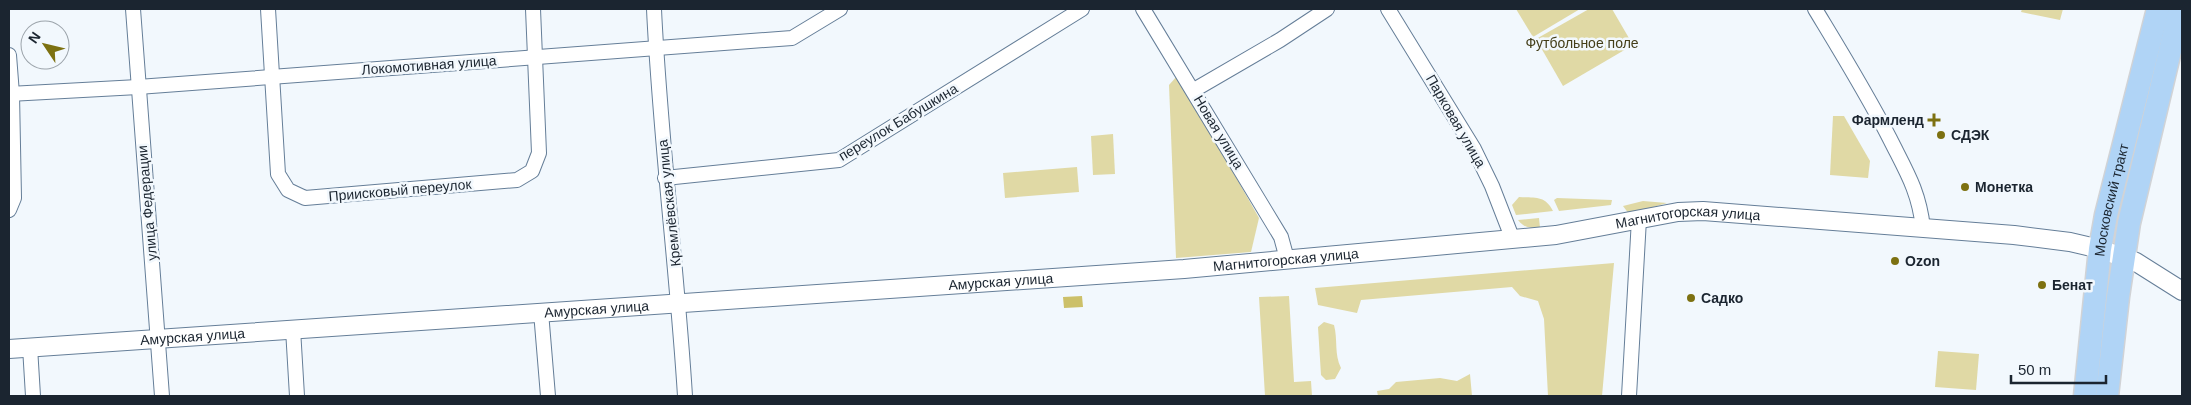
<svg xmlns="http://www.w3.org/2000/svg" width="2191" height="405" viewBox="0 0 2191 405" font-family="Arial,sans-serif">
  <style>
    .green { fill: #e0d9a5 }
    .water { fill: #ccc069 }
    .lines { fill: none; stroke-linecap: round; stroke-linejoin: round }
    .minor-casing { stroke: #657e98; stroke-width: 16 }
    .tertiary-casing { stroke: #657e98; stroke-width: 20 }
    .primary-casing { stroke: #d1d3d6; stroke-width: 25 }
    .minor { stroke: #fff; stroke-width: 14 }
    .tertiary { stroke: #fff; stroke-width: 18 }
    .primary { stroke: #b0d4f6; stroke-width: 22 }
    .poi-dot { fill: #7d7111; stroke: #f2f8fd; stroke-width: 2 }
    .labels { text-anchor: middle; dominant-baseline: central; stroke-width: 5; stroke-linejoin: round; paint-order: stroke }
    .park-label { font-size: 14px; fill: #443e19; stroke: #f2f8fd }
    .street-label { font-size: 14px; fill: #1b2530; stroke: #f2f8fd }
    .poi-label { font-size: 14px; font-weight: bold; fill: #1b2530; stroke: #f2f8fd; text-anchor: start }
  </style>
  <rect width="100%" height="100%" fill="#f2f8fd"/>
  <!-- green -->
  <g class="green">
    <path d="M1516 9H1580L1533 37Z"/>
    <path d="M1589 9H1612L1633 45 1563 86 1536 39Z"/>
    <path d="M2022 9H2063L2060 20 2021 12Z"/>
    <path d="M1178 75 1259 218 1251 252 1176 258 1169 85Z"/>
    <path d="M1833 116H1844L1870 161 1868 178 1830 175Z"/>
    <path d="M1113 134 1115 174 1093 175 1091 136Z"/>
    <path d="M1077 167 1079 192 1005 198 1003 173Z"/>
    <path d="M1519 197C1535 198 1545 195 1553 211L1516 215 1512 205Z"/>
    <path d="M1557 198 1612 200 1611 205 1559 211 1554 200Z"/>
    <path d="M1643 201 1667 203 1629 214 1623 206Z"/>
    <path d="M1539 218 1540 228C1530 228 1524 228 1518 220Z"/>
    <path d="M1614 263 1602 396H1548L1544 319 1538 301 1520 296 1512 287 1361 300 1357 313 1318 305 1315 288Z"/>
    <path d="M1289 296 1294 382 1311 381 1312 396H1265L1259 297Z"/>
    <path d="M1324 322 1334 325C1338 340 1334 354 1341 368L1335 379 1326 380 1321 375 1318 327Z"/>
    <path d="M1938 351 1979 354 1976 390 1935 387Z"/>
    <path d="M1470 374 1472 396H1378L1377 391 1389 389 1396 382 1440 378 1457 381Z"/>
  </g>
  <!-- water -->
  <path class="water" d="M1082 296 1083 307 1064 308 1063 297Z"/>
  <g class="lines">
    <!-- minor casing -->
    <g class="minor-casing">
      <g id="minor">
        <path d="M133 9 162 396"/>
        <path d="M268 9 278 174 288 190 305 198 517 180 532 171 539 153 533 9"/>
        <path d="M654 9C660 138 677 267 685 396"/>
        <path d="M1143 9 1281 237 1287 259"/>
        <path d="M1388 9 1474 149 1492 186 1513 240"/>
        <path d="M1815 9C1841 52 1867 94 1890 139 1906 171 1919 191 1923 228"/>
        <path d="M9 55 12 94 14 198 9 210"/>
        <path d="M1194 90 1280 40 1327 9"/>
        <path d="M9 94 138 87 792 38 840 9"/>
        <path d="M665 178 839 160 1082 9"/>
        <path d="M541 312 548 396"/>
        <path d="M293 329 297 396"/>
        <path d="M30 347 33 396"/>
        <path d="M1629 396 1639 219"/>
      </g>
    </g>
    <!-- tertiary casing -->
    <g class="tertiary-casing">
      <g id="tertiary">
        <path id="s1" d="M9 349 1184 269 1556 235 1678 212 1703 211 2014 235 2070 242 2100 249 2136 262 2182 291"/>
      </g>
    </g>
    <!-- primary casing -->
    <g class="primary-casing">
      <g id="primary">
        <path id="s2" d="M2085 396 2100 249 2106 215 2158 9"/>
        <path d="M2107 396 2118 297 2129 223 2180 9"/>
      </g>
    </g>
    <!-- minor -->
    <use href="#minor" class="minor"/>
    <!-- tertiary -->
    <use href="#tertiary" class="tertiary"/>
    <!-- primary -->
    <use href="#primary" class="primary"/>
  </g>
  <!-- markers -->
  <g class="poi-dot">
    <path d="M1931.5 112.5h5v5h5v5h-5v5h-5v-5h-5v-5h5z"/>
    <circle cx="1941" cy="135" r="5"/>
    <circle cx="1965" cy="187" r="5"/>
    <circle cx="1895" cy="261" r="5"/>
    <circle cx="2042" cy="285" r="5"/>
    <circle cx="1691" cy="298" r="5"/>
  </g>
  <g class="labels">
    <!-- park labels -->
    <g class="park-label">
      <text x="1582" y="43">Футбольное поле</text>
    </g>
    <!-- street labels -->
    <g class="street-label">
      <text transform="translate(429 65) rotate(-4)">Локомотивная улица</text>
      <text transform="translate(1456 121) rotate(60)">Парковая улица</text>
      <text transform="translate(898 122) rotate(-31)">переулок Бабушкина</text>
      <text transform="translate(1219 132) rotate(59)">Новая улица</text>
      <text transform="translate(400 190) rotate(-5)">Приисковый переулок</text>
      <text stroke="none"><textPath href="#s2" startOffset="198">Московский тракт</textPath></text>
      <text transform="translate(147 203) rotate(-95)">улица Федерации</text>
      <text transform="translate(669 203) rotate(-96)">Кремлёвская улица</text>
      <text stroke="none"><textPath href="#s1" startOffset="1685">Магнитогорская улица</textPath></text>
      <text stroke="none"><textPath href="#s1" startOffset="1280">Магнитогорская улица</textPath></text>
      <text stroke="none"><textPath href="#s1" startOffset="994">Амурская улица</textPath></text>
      <text stroke="none"><textPath href="#s1" startOffset="589">Амурская улица</textPath></text>
      <text stroke="none"><textPath href="#s1" startOffset="184">Амурская улица</textPath></text>
    </g>
    <!-- poi labels -->
    <g class="poi-label">
      <text x="1924" y="120" text-anchor="end">Фармленд</text>
      <text x="1951" y="135">СДЭК</text>
      <text x="1975" y="187">Монетка</text>
      <text x="1905" y="261">Ozon</text>
      <text x="2052" y="285">Бенат</text>
      <text x="1701" y="298">Садко</text>
    </g>
  </g>
  <!-- border -->
  <rect width="2191" height="405" fill="none" stroke="#1b2530" stroke-width="20"/>
  <!-- north arrow -->
  <g transform="translate(45 45) rotate(305)"><circle r="24" fill="#f2f8fd" stroke="#9ca4ab"/>
  <path d="M0-4L9 19L0 12L-9 19Z" fill="#7d7111"/>
  <text y="-8" font-size="14" font-weight="bold" text-anchor="middle" fill="#1b2530">N</text>
  </g>
  <!-- scale -->
  <path d="M2011 375v8h95v-8" fill="none" stroke="#1b2530" stroke-width="2.5"/>
  <text x="2018" y="375" font-size="15" fill="#1b2530" stroke="#f2f8fd" stroke-width="4" paint-order="stroke">50 m</text>
</svg>
